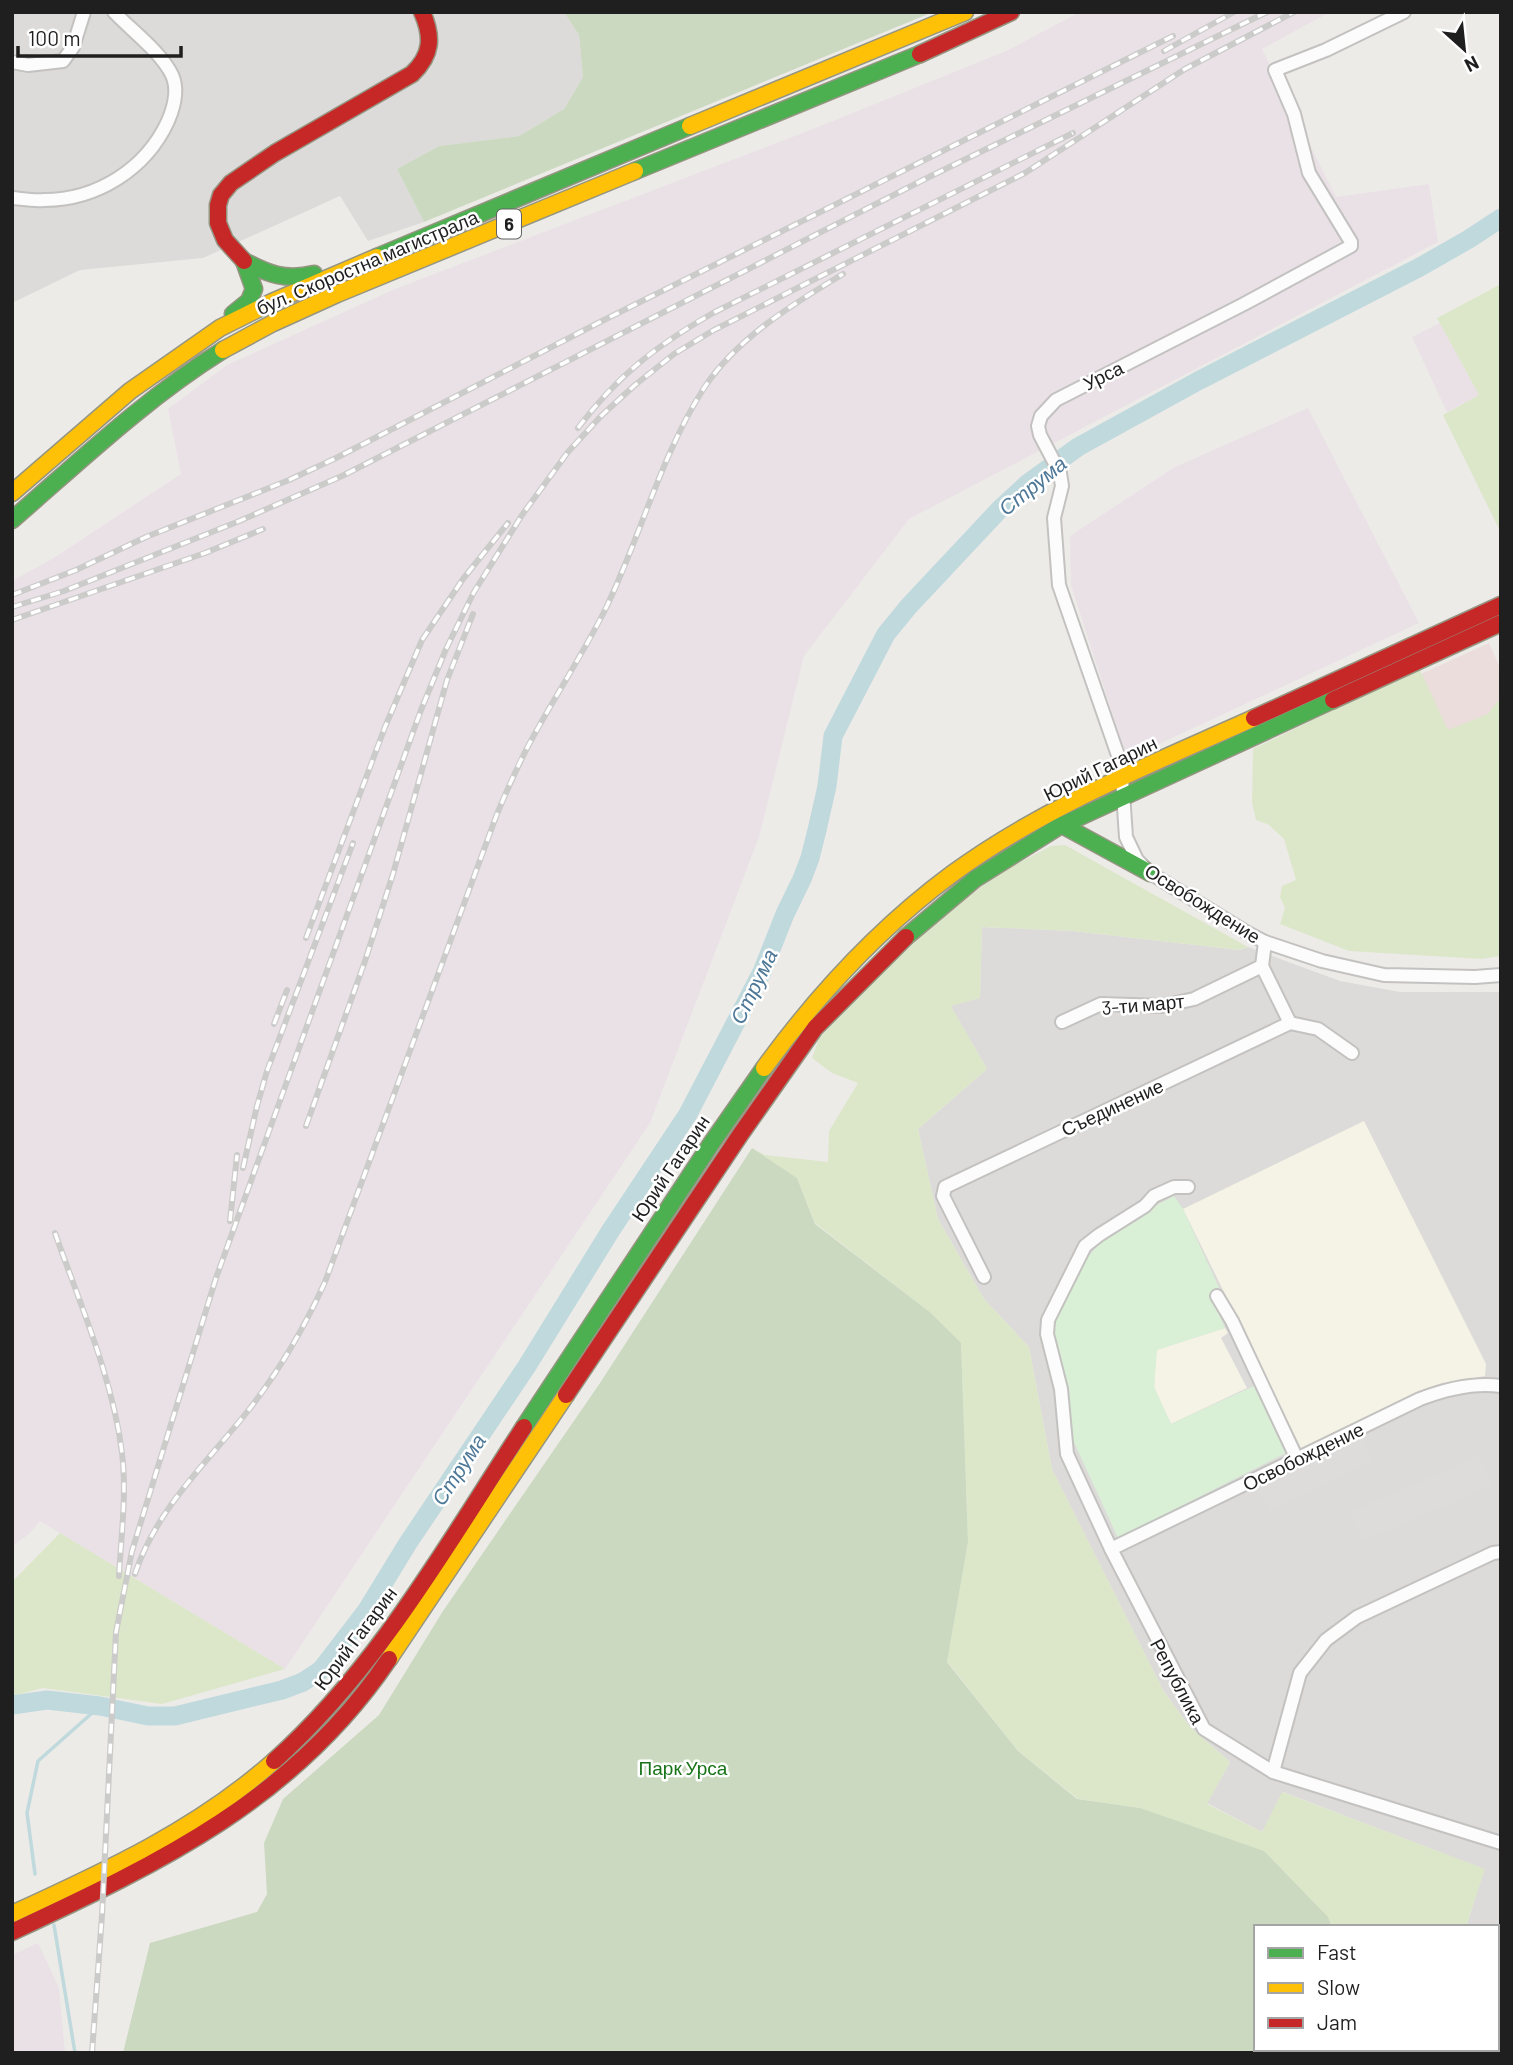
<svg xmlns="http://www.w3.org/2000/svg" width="1513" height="2065" viewBox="0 0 1513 2065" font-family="Barlow,sans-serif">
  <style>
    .residential { fill: #dcdbd9 }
    .commercial { fill: #eadddb }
    .industrial { fill: #eae1e7 }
    .education { fill: #f5f3e5 }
    .grass { fill: #dce7ca }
    .forest { fill: #cbd9c0 }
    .park { fill: #d9f0d6 }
    .parking { fill: #dddcdb }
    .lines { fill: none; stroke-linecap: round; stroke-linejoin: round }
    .stream { stroke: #bfd9dd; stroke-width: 3.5 }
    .river { stroke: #bfd9dd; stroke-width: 19 }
    .street-casing { stroke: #c3c2c0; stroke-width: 16 }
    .fast-casing { stroke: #959582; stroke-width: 19 }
    .slow-casing { stroke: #959582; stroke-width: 19 }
    .jam-casing { stroke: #959582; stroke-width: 19 }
    .street { stroke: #fcfcfc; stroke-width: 12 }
    .fast { stroke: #4caf50; stroke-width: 16 }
    .slow { stroke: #ffc107; stroke-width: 16 }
    .jam { stroke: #c62828; stroke-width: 16 }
    .rail-casing { stroke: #cbcbca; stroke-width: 6 }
    .rail { stroke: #fff; stroke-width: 3.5; stroke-dasharray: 10; stroke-linecap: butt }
    .labels { text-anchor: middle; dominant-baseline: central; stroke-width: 5; stroke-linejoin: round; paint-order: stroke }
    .shield { fill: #fff; stroke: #626262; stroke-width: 2 }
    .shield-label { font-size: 18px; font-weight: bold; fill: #1f1f1f }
    .street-label { font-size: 19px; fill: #1f1f1f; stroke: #fff }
    .park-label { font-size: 19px; fill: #177317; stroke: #fff }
    .water-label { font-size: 21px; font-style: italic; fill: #4e7897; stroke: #fff }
  </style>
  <rect width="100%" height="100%" fill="#edebe8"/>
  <!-- residential -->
  <g class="residential">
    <path d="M12 12H564L579 35 583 77 564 109 519 136 439 146 397 169 424 222 368 241 340 196 203 258 80 270 12 303Z"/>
    <path d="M982 927 1073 931 1239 950 1248 947 1340 981 1400 992H1501V2053H1482L1481 2049H1497V1927H1466L1484 1869 1283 1792 1262 1832 1207 1803 1230 1762 1189 1726 1163 1690 1052 1469 1029 1347 984 1299 938 1219 918 1129 987 1069 950 1005 980 998Z"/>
  </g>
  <!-- commercial -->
  <path class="commercial" d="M1489 643 1501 670V705L1489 720 1450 736 1421 674Z"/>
  <!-- industrial -->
  <g class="industrial">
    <path d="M1080 12H1330L1262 49 1336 197 1429 184 1438 242 909 519 804 656 759 837 650 1123 285 1669 40 1521 30 1533 12 1547V581L52 559 181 474 168 409 227 365 395 289 813 129 1006 51Z"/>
    <path d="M1440 323 1479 395 1447 412 1412 337Z"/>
    <path d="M1308 408 1419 623 1127 759 1071 585 1070 536 1173 468Z"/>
    <path d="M38 1943 59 1988 65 2053H12V1955Z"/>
  </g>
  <!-- education -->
  <g class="education">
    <path d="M1364 1121 1486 1364 1485 1376 1439 1384 1419 1391 1301 1448 1183 1209Z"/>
    <path d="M1225 1328 1228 1333 1221 1338 1247 1388 1171 1424 1154 1387 1156 1350Z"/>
  </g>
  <!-- grass -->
  <g class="grass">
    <path d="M1501 284V533L1443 415 1479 395 1437 318Z"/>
    <path d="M1419 668 1448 730 1488 714 1501 697V956L1481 959 1349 951 1280 924 1285 908 1280 897 1282 886 1296 880 1284 839 1269 825 1256 820 1252 803 1253 749Z"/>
    <path d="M1065 845 1248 947 1239 950 1073 931 982 927 980 998 951 1006 987 1069 918 1129 938 1219 984 1299 1029 1347 1052 1469 1163 1690 1189 1726 1230 1762 1207 1804 1262 1832 1282 1792 1485 1869 1466 1927H1332L1328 1917 1140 1808 1078 1799 1018 1751 947 1661 968 1542 961 1344 931 1313 815 1223 797 1178 752 1148 765 1155 828 1162 829 1131 858 1083 832 1073 812 1058 819 1039 860 992 952 909 1001 872 1051 846Z"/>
    <path d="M60 1533 285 1669 162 1704 43 1688 12 1696V1582Z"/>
  </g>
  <!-- forest -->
  <g class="forest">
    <path d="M564 12H933L424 222 397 169 439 146 519 136 564 109 583 77 579 35Z"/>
    <path d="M752 1148 797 1178 815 1224 931 1313 961 1343 968 1542 947 1662 1018 1751 1077 1799 1140 1808 1264 1851 1328 1917 1332 1927H1256V2049H1386L1388 2053H123L150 1943 257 1912 267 1894 264 1843 283 1799 379 1715 443 1611 600 1383Z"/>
  </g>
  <!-- park -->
  <path class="park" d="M1174 1196 1183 1209 1220 1290 1211 1296 1225 1328 1157 1350 1154 1387 1171 1424 1254 1386 1286 1447V1453L1118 1538 1069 1431 1054 1339C1054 1321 1061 1304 1069 1288 1077 1275 1083 1262 1093 1251 1114 1228 1147 1210 1174 1196Z"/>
  <!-- parking -->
  <g class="parking">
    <path d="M1361 1436 1373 1461 1269 1512 1257 1486Z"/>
    <path d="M1480 1456 1493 1485 1362 1541 1349 1512Z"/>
  </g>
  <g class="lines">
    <!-- stream -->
    <g class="stream">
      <path d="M35 1874 27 1813 38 1761 100 1706"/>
      <path d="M54 1925 75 2053"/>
    </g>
    <!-- river -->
    <path class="river" d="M12 1705 47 1700 100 1706 148 1716H175L282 1690 303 1682 321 1670 367 1610 408 1543 527 1366 611 1230 688 1114 762 972 785 914 802 879 810 858 817 830 827 786 833 736 886 634 909 606 1000 509 1027 484 1078 447 1198 381 1420 267 1469 239 1501 218"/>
    <!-- street casing -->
    <g class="street-casing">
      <g id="street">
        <path d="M1404 12 1326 50 1275 70 1294 114 1309 173 1351 242V246L1244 304 1056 400 1041 416 1038 426 1040 435 1060 473 1062 486 1054 518 1059 585 1121 764 1126 837 1137 860 1150 873 1246 932 1265 942 1322 961 1384 975 1475 977 1501 975"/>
        <path d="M12 62 28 65 63 61 73 47 84 12"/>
        <path d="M12 198C23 199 34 201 44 200 97 200 146 169 168 121 174 107 179 90 172 75 161 52 131 30 114 12"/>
        <path d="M1062 1022 1101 1004 1162 1006 1194 999 1262 966"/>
        <path d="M1290 1023 1318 1029 1352 1053"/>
        <path d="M1188 1187H1174L1154 1196 1145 1206 1099 1235 1085 1246 1048 1320 1047 1334 1061 1389 1067 1454 1111 1549 1204 1729 1273 1772 1501 1843"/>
        <path d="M984 1277 943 1196 945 1187 1290 1023 1262 966 1265 942"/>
        <path d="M1217 1296 1232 1321 1297 1459"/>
        <path d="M1111 1549 1420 1399C1446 1389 1473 1382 1501 1386"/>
        <path d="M1273 1772 1300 1673 1326 1640 1357 1617 1493 1553 1501 1552"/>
      </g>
    </g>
    <!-- fast casing -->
    <g class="fast-casing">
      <g id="fast">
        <path d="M635 171 920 54"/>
        <path d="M377 257 690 126"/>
        <path d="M244 261C268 274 286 281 314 274"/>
        <path d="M233 314 249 301 254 289 244 261"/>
        <path d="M12 520C80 461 146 398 223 350"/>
        <path d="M1062 825 1150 873"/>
        <path d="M906 937 975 879 1058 827 1333 700"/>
        <path d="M524 1427 711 1144 764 1068"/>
      </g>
    </g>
    <!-- slow casing -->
    <g class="slow-casing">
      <g id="slow">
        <path d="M690 126 965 12"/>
        <path d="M223 350 273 323 337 294 635 171"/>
        <path d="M12 493 130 391 220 328 272 302 377 257"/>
        <path d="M764 1068C818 994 879 928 952 874 1043 807 1152 764 1254 718"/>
        <path d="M389 1659 566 1395"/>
        <path d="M12 1914C104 1872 198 1829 274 1761"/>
      </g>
    </g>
    <!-- jam casing -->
    <g class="jam-casing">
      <g id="jam">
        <path d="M920 54 1011 12"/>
        <path d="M244 261 225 240 218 223V205L221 195 231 183 275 153 412 74C432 55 433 37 422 12"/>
        <path d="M1333 700 1501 623"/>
        <path d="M1254 718 1501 605"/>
        <path d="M566 1395 740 1135 815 1028 906 937"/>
        <path d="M274 1761C378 1668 448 1543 524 1427"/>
        <path d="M12 1932C159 1863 294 1800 389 1659"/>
      </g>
    </g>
    <!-- street -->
    <use href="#street" class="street"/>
    <!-- fast -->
    <use href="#fast" class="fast"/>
    <!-- slow -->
    <use href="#slow" class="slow"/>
    <!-- jam -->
    <use href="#jam" class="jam"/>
    <!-- rail casing -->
    <g class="rail-casing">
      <g id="rail">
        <path d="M1164 51 1234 12"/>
        <path d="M578 428C618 375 656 346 713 313L1073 133"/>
        <path d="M12 595 76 570 146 537 289 480 336 458 602 321 1173 36"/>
        <path d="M12 607 64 591 237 522 342 476 927 178 1267 12"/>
        <path d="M12 620 205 553 263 529"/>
        <path d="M306 938 385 727 422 640 463 579 508 523"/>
        <path d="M274 1024 287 990"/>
        <path d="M306 1126 365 961 393 874 447 680 473 614"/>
        <path d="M243 1168 257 1106 267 1071 353 843"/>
        <path d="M230 1221 237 1155"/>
        <path d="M55 1233C80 1304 113 1379 122 1453 127 1494 121 1536 119 1576"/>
        <path d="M135 1574C157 1507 209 1461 251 1407 281 1368 305 1326 325 1282L497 814C508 788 519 762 533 737 556 695 582 655 604 612 640 539 660 457 704 388 737 338 793 304 843 274"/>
        <path d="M92 2053 102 1915 116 1632 132 1551 216 1278 421 710 446 649 474 592 522 515 568 452 601 416 635 385 674 354 714 330 1025 173 1185 69 1294 12"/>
      </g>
    </g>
    <!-- rail -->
    <use href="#rail" class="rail"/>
  </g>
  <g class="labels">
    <!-- shield labels -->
    <rect class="shield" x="497" y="209.5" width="24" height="29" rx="5"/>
    <g class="shield-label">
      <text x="509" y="224">6</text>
    </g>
    <!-- street labels -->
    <g class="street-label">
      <text transform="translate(367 262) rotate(-23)">бул. Скоростна магистрала</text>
      <text transform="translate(1103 375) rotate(-26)">Урса</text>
      <text transform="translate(1100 768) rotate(-26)">Юрий Гагарин</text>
      <text transform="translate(1203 903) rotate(32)">Освобождение</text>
      <text transform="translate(1143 1004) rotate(-5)">3-ти март</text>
      <text transform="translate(1112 1107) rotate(-25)">Съединение</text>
      <text transform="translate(670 1168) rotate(-56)">Юрий Гагарин</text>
      <text transform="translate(1303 1456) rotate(-26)">Освобождение</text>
      <text transform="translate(355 1638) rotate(-53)">Юрий Гагарин</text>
      <text transform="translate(1178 1681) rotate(62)">Република</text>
    </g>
    <!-- park labels -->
    <g class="park-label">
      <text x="683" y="1767">Парк Урса</text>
    </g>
    <!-- water labels -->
    <g class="water-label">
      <text transform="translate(1032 485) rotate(-39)">Струма</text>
      <text transform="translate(753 986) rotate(-64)">Струма</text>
      <text transform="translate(458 1469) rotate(-57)">Струма</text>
    </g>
  </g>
  <!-- border -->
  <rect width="1513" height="2065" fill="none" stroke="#1f1f1f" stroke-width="28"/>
  <!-- legend -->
  <rect x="1254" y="1925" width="245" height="126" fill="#ffffff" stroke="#a5a5a5" stroke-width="2"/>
  <rect x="1268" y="1948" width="35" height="10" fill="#4caf50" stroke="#a5a5a5" stroke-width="2"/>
  <text x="1317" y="1960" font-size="21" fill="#1f1f1f">Fast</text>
  <rect x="1268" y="1983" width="35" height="10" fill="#ffc107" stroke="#a5a5a5" stroke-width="2"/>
  <text x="1317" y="1995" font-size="21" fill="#1f1f1f">Slow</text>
  <rect x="1268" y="2018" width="35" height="10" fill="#c62828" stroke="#a5a5a5" stroke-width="2"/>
  <text x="1317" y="2030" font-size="21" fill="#1f1f1f">Jam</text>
  <!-- north arrow -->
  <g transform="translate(1464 49) rotate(153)" stroke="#ffffff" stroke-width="5" paint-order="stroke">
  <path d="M0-5L12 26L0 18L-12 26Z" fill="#1f1f1f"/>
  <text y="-10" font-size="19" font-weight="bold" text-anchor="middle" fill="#1f1f1f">N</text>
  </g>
  <!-- scale -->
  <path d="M18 46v10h163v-10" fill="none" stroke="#1f1f1f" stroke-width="3.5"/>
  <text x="28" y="46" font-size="21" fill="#1f1f1f" stroke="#ffffff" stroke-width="5" paint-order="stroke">100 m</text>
</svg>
